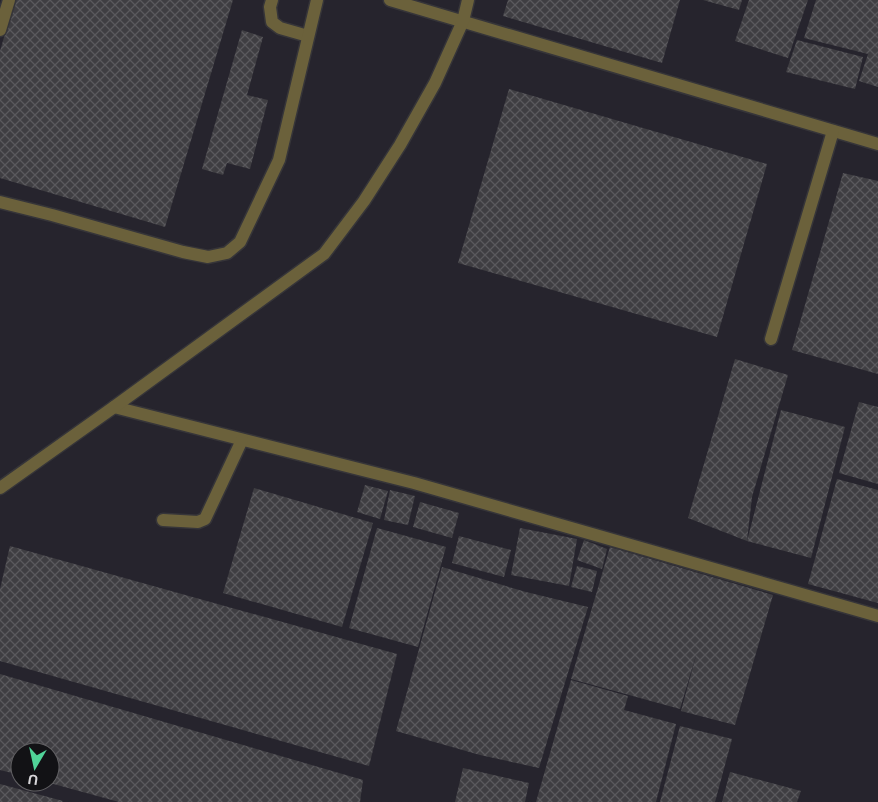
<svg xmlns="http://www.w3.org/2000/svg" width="878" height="802" viewBox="0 0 878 802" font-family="Arial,sans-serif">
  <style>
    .built { fill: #26242d; fill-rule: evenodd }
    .building { fill: url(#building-cross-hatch) }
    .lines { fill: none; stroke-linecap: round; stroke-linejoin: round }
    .minor-casing { stroke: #363539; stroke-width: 15 }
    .minor { stroke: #6b613b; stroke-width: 12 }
  </style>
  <defs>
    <pattern id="building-cross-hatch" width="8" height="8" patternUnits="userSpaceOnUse" patternTransform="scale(1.25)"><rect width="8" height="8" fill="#3f3e42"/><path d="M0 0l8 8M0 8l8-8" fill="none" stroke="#5a595d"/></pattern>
  </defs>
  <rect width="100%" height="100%" fill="#1c1b1f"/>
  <!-- built -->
  <path class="built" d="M0 0H878V802H0ZM20 752H50V782H20Z"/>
  <!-- building -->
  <g class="building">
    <path d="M15 0H233L165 227 0 178V51Z"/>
    <path d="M508 0H680L662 63 503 16Z"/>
    <path d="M703 0H742L739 10Z"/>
    <path d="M749 0H808L788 58 735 41Z"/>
    <path d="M816 0H878V87L859 81 868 54 804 38Z"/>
    <path d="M242 30 263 37 247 95 268 100 250 169 227 163 223 175 202 169Z"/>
    <path d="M797 40 863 57 855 89 786 72Z"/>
    <path d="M509 89 767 164 717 337 458 263Z"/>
    <path d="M843 173 878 181V374L792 350Z"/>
    <path d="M735 359 788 375 752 497 747 541 781 410 845 427 811 558 747 541 688 518Z"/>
    <path d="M859 402 878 407V484L839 473Z"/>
    <path d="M837 479 878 490V603L808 584Z"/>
    <path d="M365 485 388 491 380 519 357 512Z"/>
    <path d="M254 488 373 523 342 627 223 593Z"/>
    <path d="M390 490 415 496 408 525 384 520Z"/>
    <path d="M420 502 459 513 452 538 413 527Z"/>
    <path d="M377 528 446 547 418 647 349 628Z"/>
    <path d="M520 528 577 539 569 586 511 575Z"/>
    <path d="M459 536 511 550 504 577 452 563Z"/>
    <path d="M584 540 607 549 602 569 577 560Z"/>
    <path d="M10 546 397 654 369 766 0 661V589Z"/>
    <path d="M610 547 773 595 735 725 681 711 697 652 680 709 571 679Z"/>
    <path d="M577 566 597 571 592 592 571 587Z"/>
    <path d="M442 567 526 592 588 607 539 768 480 755 396 731Z"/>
    <path d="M0 674 363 780 360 802H119L50 783V752H20V775L0 770Z"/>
    <path d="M571 680 628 696 624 710 676 724 656 802H536Z"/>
    <path d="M680 726 732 739 715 802H660Z"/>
    <path d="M463 768 529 783 525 802H455Z"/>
    <path d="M730 772 801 791 797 802H722Z"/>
    <path d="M0 784 63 801 62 802H0Z"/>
  </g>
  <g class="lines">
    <!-- minor casing -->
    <g class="minor-casing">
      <g id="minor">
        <path d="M272 0 270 7 272 22 280 28 308 36"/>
        <path d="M390 0 878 144"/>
        <path d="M0 30 9 0"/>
        <path d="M0 202 52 215 183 252 208 257 227 253 240 242 279 160 317 0"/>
        <path d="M771 339 833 131"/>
        <path d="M114 407 414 483 878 616"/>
        <path d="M0 488 114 407 324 254 364 201 400 145 435 83 463 21 468 0"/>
        <path d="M163 520 198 522 205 519 242 440"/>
      </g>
    </g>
    <!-- minor -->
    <use href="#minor" class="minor"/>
  </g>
  <!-- north arrow -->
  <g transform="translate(35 767) rotate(189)"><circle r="24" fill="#121215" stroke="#616063"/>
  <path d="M0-4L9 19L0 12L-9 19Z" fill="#50d398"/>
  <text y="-8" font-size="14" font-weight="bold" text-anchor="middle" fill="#d7d6d9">U</text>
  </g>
</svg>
